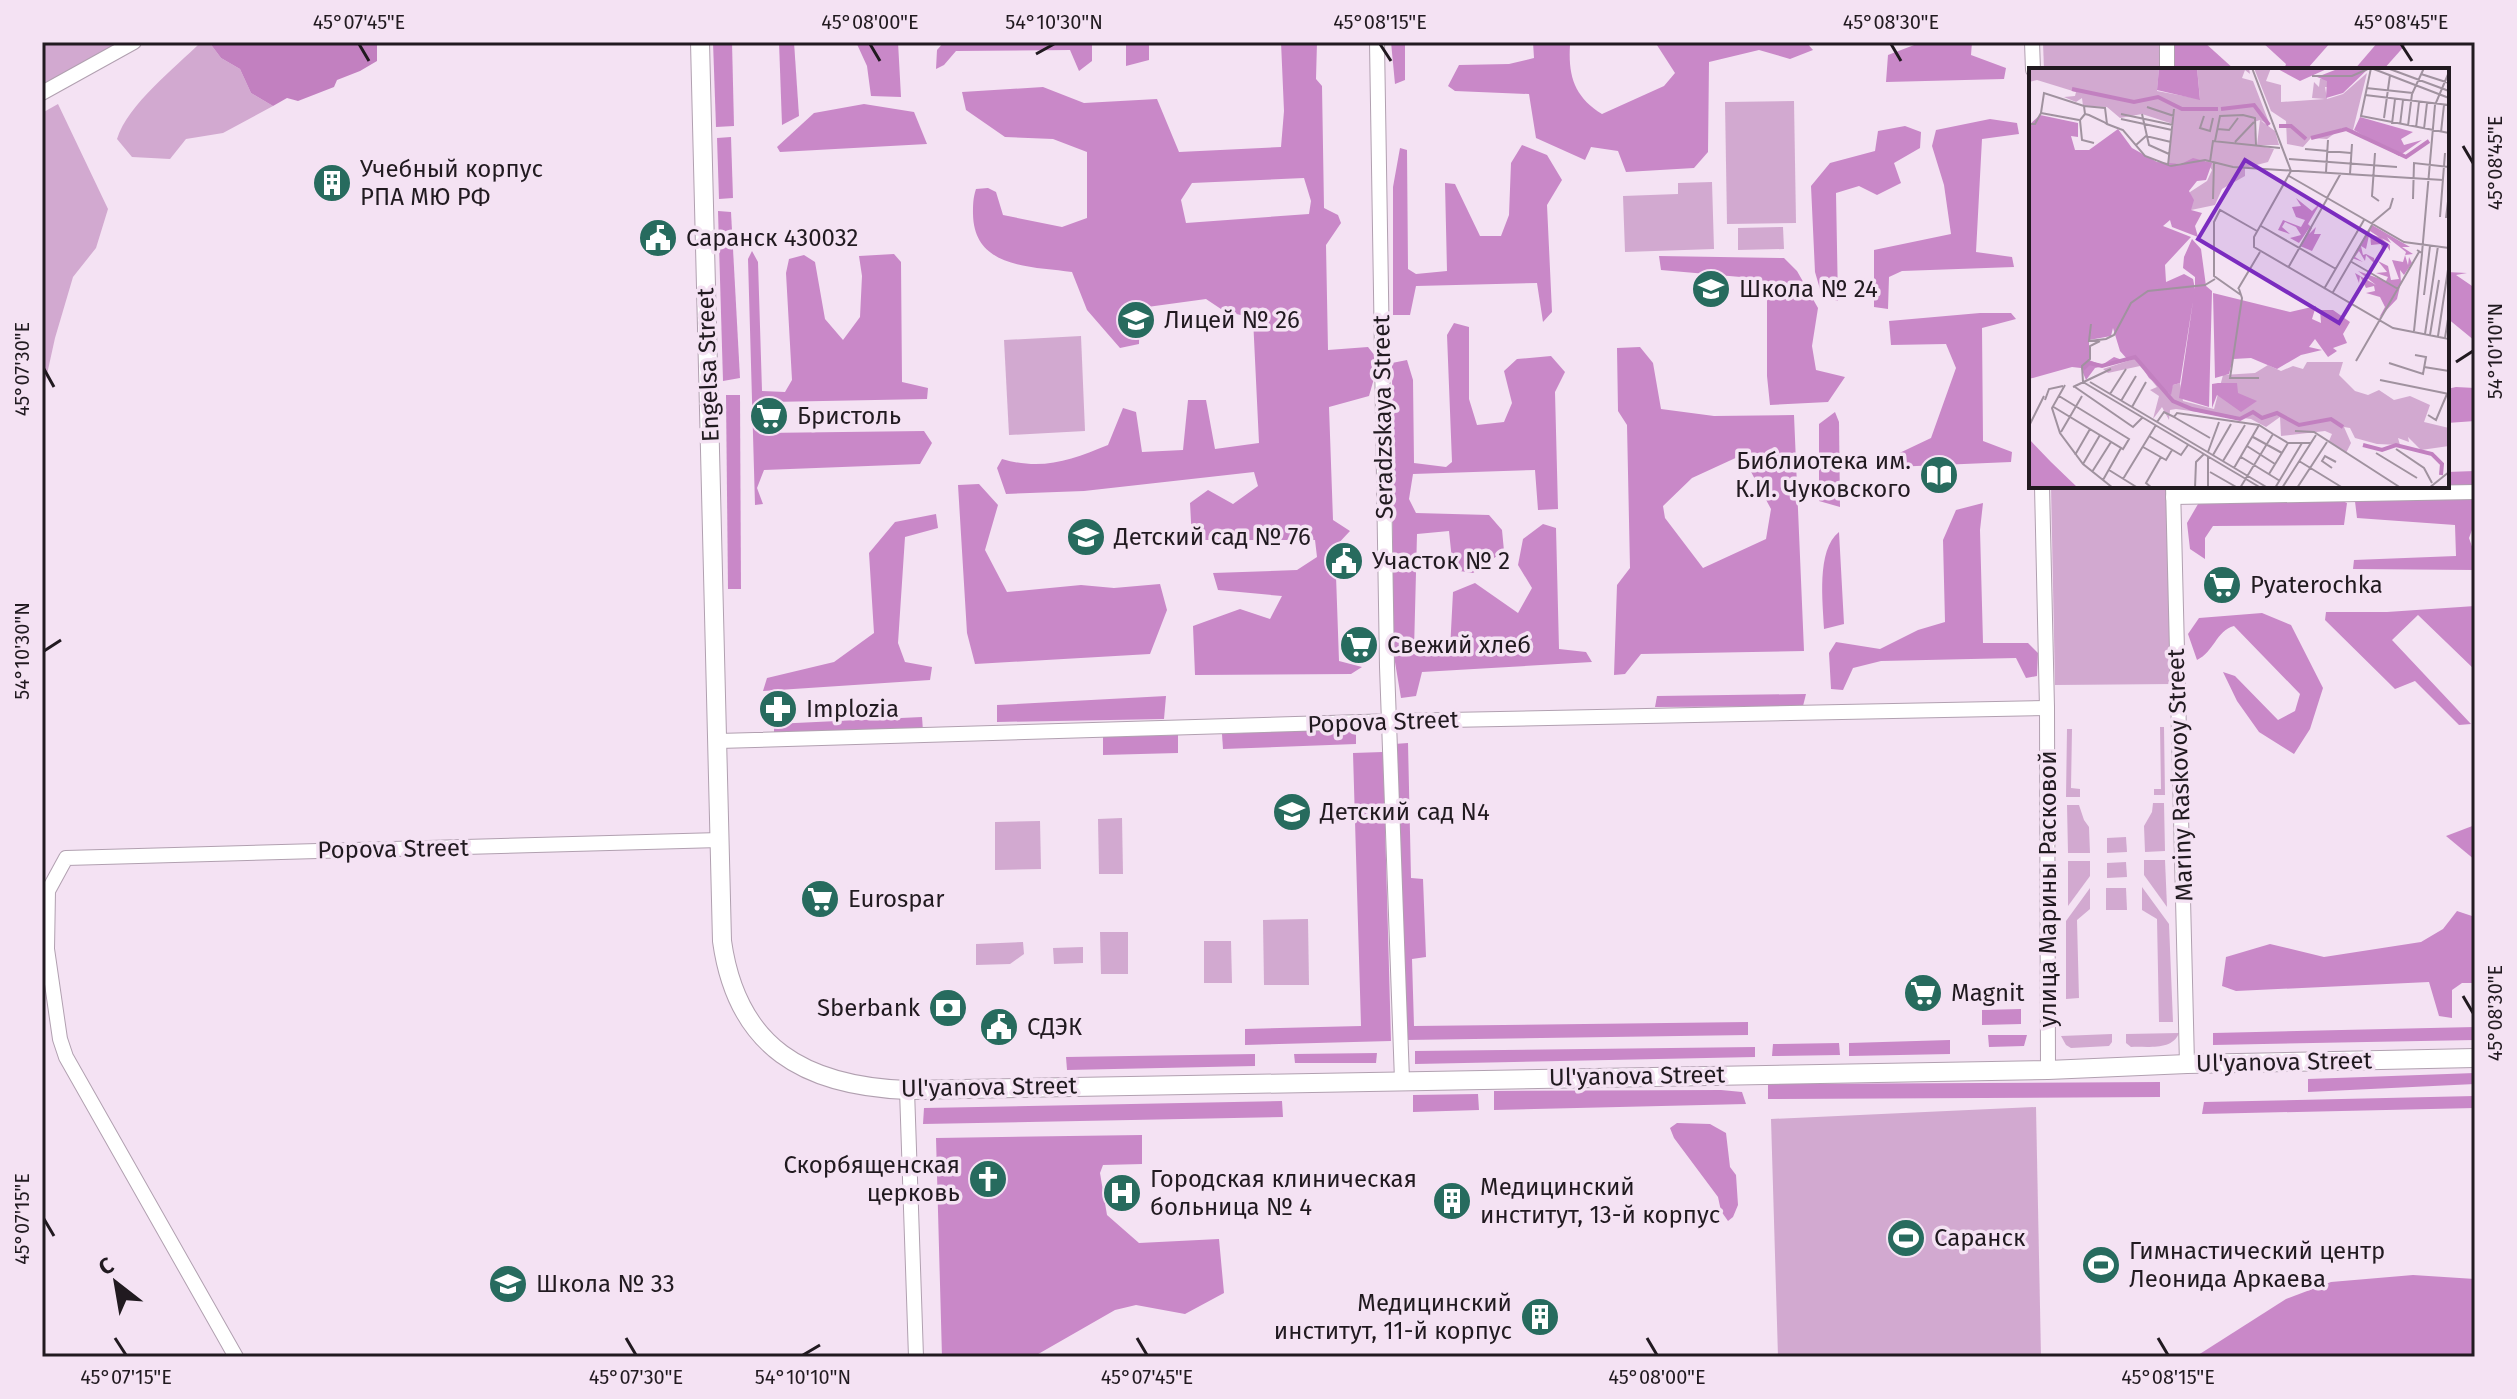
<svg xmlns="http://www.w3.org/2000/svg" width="2517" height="1399" viewBox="0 0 2517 1399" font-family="'Fira Sans',sans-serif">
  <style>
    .green { fill: #d2a9d0 }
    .forest { fill: #c988c8; fill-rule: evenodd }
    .water { fill: #c280c0 }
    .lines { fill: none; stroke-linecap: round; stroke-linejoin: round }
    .minor-casing { stroke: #b1a0b0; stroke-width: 16 }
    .major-casing { stroke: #b1a0b0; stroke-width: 20 }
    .minor { stroke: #fff; stroke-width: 14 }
    .major { stroke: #fff; stroke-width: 18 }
    .ticks { fill: none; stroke: #211a20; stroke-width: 3 }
    .labels { text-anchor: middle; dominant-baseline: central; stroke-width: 7; stroke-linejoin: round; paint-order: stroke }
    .poi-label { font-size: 24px; fill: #211a20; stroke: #f4e2f3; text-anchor: start }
    .street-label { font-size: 24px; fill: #211a20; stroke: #f4e2f3 }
    .inset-river { fill: none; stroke: #c280c0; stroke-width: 4 }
    .inset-road { fill: none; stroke: #a0929f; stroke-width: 2 }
    .view { fill: #7b2cbf; fill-opacity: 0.15; stroke: #7b2cbf; stroke-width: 4 }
    .inset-edge { fill: none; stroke: #211a20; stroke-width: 4 }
    .neatline { fill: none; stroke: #211a20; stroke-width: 3 }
    .ticks-label { font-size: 20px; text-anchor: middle; fill: #211a20 }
  </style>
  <rect width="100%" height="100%" fill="#f4e2f3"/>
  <!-- green -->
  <g class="green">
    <path d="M42 42H123L42 85Z"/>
    <path d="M201 42H209L221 58 240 69 251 93 273 106 223 133 186 139 170 159 132 157 117 139C128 104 175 68 201 42Z"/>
    <path d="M2043 42H2160L2161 70H2044Z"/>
    <path d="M1794 101 1796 223 1727 224 1725 102Z"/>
    <path d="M58 104 108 209 96 248 73 277 55 338 42 397V113Z"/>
    <path d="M1712 182 1714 249 1625 252 1623 196 1678 194V183Z"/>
    <path d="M1783 227 1784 249 1738 250V228Z"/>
    <path d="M1081 336 1085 431 1009 435 1004 340Z"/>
    <path d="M2051 486H2169L2173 684 2055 685Z"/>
    <path d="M2160 727H2164L2165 795H2154V789H2161Z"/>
    <path d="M2067 729H2072L2071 788 2080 789V797H2066Z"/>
    <path d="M2153 803H2164L2165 851 2145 852 2144 826 2152 812Z"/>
    <path d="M2067 805H2079L2084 820 2089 827 2090 853H2068Z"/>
    <path d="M1122 818 1123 874H1099L1098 819Z"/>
    <path d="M1040 821 1041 869 995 870V822Z"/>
    <path d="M2126 837 2127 852 2107 853V838Z"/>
    <path d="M2144 860H2165L2167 907 2144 875Z"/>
    <path d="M2068 861H2090V876L2068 906Z"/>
    <path d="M2126 862 2127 877 2107 878V863Z"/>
    <path d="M2142 887 2169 924 2173 1022H2159L2157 919 2142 910Z"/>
    <path d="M2090 888V909L2077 920 2079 998 2066 999V921Z"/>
    <path d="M2106 888H2126L2127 910H2106Z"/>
    <path d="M1308 919 1309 985H1264L1263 920Z"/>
    <path d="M1100 932H1128V974H1101Z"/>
    <path d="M1204 941H1231L1232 983H1204Z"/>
    <path d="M1023 942 1024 954 1010 964 976 965V944Z"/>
    <path d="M1083 947V963L1054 964 1053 948Z"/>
    <path d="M2179 1033C2172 1051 2148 1046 2131 1047L2126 1043V1034Z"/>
    <path d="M2112 1034V1042L2109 1046 2071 1048 2066 1045 2061 1036Z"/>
    <path d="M2036 1107 2041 1357H1778L1771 1119Z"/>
  </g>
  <!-- forest -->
  <g class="forest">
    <path d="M713 42H732L734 126 716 127Z"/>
    <path d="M779 42H794L799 116 782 125Z"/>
    <path d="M856 42H898L901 97 871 96 867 66Z"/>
    <path d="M944 42H1092V61L1079 71 1070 50 956 51 944 65 936 69 937 50Z"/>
    <path d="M1126 42H1149V60L1126 66Z"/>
    <path d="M1281 42H1317L1316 79 1322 86 1324 208 1338 215 1341 223 1326 245 1328 350 1368 347 1379 361 1369 396 1329 407 1333 520 1350 531 1335 547 1339 661 1362 667 1351 674 1195 675 1193 626 1240 609 1270 619 1282 596 1218 590 1213 573 1297 570 1317 557 1315 540H1192L1190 503 1208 490 1233 504 1258 486 1254 472 1084 491 1006 494 997 468 1002 459C1043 471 1071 460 1108 445L1123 408 1136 412 1142 452 1183 450 1188 400H1206L1215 449 1259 443 1253 318 1224 311 1206 299 1140 308 1139 344 1120 348 1087 310 1072 272C1031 266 974 269 973 214 973 205 973 198 976 189L988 188 996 192 1003 215 1062 227 1087 218V152L1053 139 1005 137 966 110 962 92 1043 87 1084 103 1157 99 1179 152 1281 147 1284 111ZM1304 178 1311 201 1309 214 1186 223 1181 200 1192 183Z"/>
    <path d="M1391 42H1405V80L1395 84Z"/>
    <path d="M1533 42H1574L1570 45C1568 77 1575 97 1602 114L1664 86 1675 73 1655 42H1806L1813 50 1790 59 1759 50 1709 62 1708 152 1694 168 1626 172 1618 151 1591 147 1585 160 1536 138 1529 94 1455 91 1448 86 1459 65 1509 64 1534 58Z"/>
    <path d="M1922 42H1972L1971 55 2006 68 2004 79 1886 82 1888 55Z"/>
    <path d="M2174 42H2204L2235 70H2174Z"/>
    <path d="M2262 42H2331L2308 68 2309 70H2284L2286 64Z"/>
    <path d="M2378 42H2408L2383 70H2354Z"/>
    <path d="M864 104 914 112 927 144 780 152 777 147 814 113Z"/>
    <path d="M1990 119 2017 123 2019 134 1982 139 1976 252 2012 257 2014 267 1902 271 1889 277 1888 309 1874 307V250L1951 234 1944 185 1932 146 1936 130Z"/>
    <path d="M1905 126 1921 132 1920 148 1894 163 1901 183 1877 195 1859 186 1836 193 1838 301 1822 296 1815 272 1811 186 1830 163 1875 151 1878 131Z"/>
    <path d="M731 137 733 198 719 199 717 138Z"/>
    <path d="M1522 145 1547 155 1562 180 1547 205 1552 312 1543 322 1537 283 1416 286 1410 315H1393V187L1400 148 1407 150 1408 269 1416 274 1447 271 1445 183 1455 184 1480 236H1501L1509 215 1511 163Z"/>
    <path d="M718 211 731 212 740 378 723 381Z"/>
    <path d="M752 251 758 262 762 391 785 392 792 380 786 273 789 259 804 255 815 262 825 319 843 340 860 317 862 276 859 256 894 254 901 262 902 382 928 388 927 399 771 402 761 407 762 433 924 431 932 443 920 464 764 470 757 488 763 504 755 505 748 259Z"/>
    <path d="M1659 256 1784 258 1797 271 1818 308 1812 346 1816 370 1845 377 1828 402 1770 405 1767 376V288L1752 278 1661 270Z"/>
    <path d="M2447 272 2467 273 2456 275 2475 288V341L2447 318Z"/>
    <path d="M1980 313H2011L2016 319 1982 328 1983 441 2012 452 2011 462 1893 467 1891 457 1931 438 1956 368 1946 344 1891 345 1889 321Z"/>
    <path d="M1454 323 1469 327V399L1477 425 1504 422 1512 403 1504 371 1517 359 1551 356 1565 372 1555 392 1558 509 1538 510 1535 470 1413 474 1409 499 1416 513 1489 515 1502 530 1504 551 1473 573 1453 570 1449 531 1417 534 1414 650H1450L1453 592 1475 583 1518 613 1532 588 1518 565 1523 539 1543 524 1556 528 1559 649 1586 652 1592 662 1422 672 1416 696 1401 698 1393 650 1392 363 1407 360 1413 380 1414 463 1446 467 1452 462 1447 335Z"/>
    <path d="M1640 347 1653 363 1661 409 1714 416 1794 415 1804 651 1641 654 1625 674 1614 675 1617 585 1630 568 1627 425 1618 411 1617 348ZM1742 455 1771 509 1766 539 1703 568 1665 518 1663 506 1692 478Z"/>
    <path d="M2456 387 2475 388V421L2447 423V389Z"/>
    <path d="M726 395H740L741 589H728Z"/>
    <path d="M1835 412 1839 422 1840 507 1819 501V424Z"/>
    <path d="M2475 471V522L2469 538 2475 555V570L2353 569 2354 560 2456 556 2455 525 2357 518 2354 493 2366 486H2447V472Z"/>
    <path d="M979 484 998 505 985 550 1007 592 1081 585 1114 588 1160 584 1167 610 1150 654 975 664 967 633 958 485Z"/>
    <path d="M2205 492 2327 494 2347 503 2344 525 2213 526 2205 538V559L2190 549 2187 523Z"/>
    <path d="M1983 503 1980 530 1983 643H2028L2038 653 2037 676 2026 678 2016 658 1881 661 1853 668 1843 690 1831 689 1829 653 1836 642 1880 649 1918 630 1945 622 1943 540 1956 510Z"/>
    <path d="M936 514 938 528 905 537 898 643 905 662 932 667 930 680 763 691 767 678 834 662 874 633 869 553 895 522Z"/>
    <path d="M1839 532 1844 624 1824 629C1823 603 1816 550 1839 532Z"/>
    <path d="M2475 606V670L2418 615 2392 640 2471 724 2459 725 2415 681 2395 689 2325 620 2326 612H2387Z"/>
    <path d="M2262 613 2291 625 2323 688 2310 729 2294 754 2259 732 2237 701 2223 672 2235 676 2278 720 2295 711 2300 694 2234 626C2216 631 2214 652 2197 660L2188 634 2199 618Z"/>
    <path d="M1806 694 1803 706 1655 707 1657 696Z"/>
    <path d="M1166 696 1164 719 997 722V705Z"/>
    <path d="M922 717 923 731 774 734V724Z"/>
    <path d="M1356 728V744L1223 749 1222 734Z"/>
    <path d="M1178 735V753L1103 755V737Z"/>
    <path d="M1408 743 1411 878 1423 879 1426 957 1412 959 1414 1026 1748 1022V1035L1405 1040 1394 744Z"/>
    <path d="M1383 752 1391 1041 1245 1045V1029L1361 1026 1353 753Z"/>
    <path d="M2475 825V860L2446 836Z"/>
    <path d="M2457 911 2475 917V983H2462L2452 990V1018L2439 1016 2429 982 2236 991 2222 986 2226 957 2270 944 2324 957 2421 942 2443 929Z"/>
    <path d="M2021 1009V1024L1982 1025V1010Z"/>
    <path d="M2475 1027V1040L2213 1045V1033Z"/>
    <path d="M1988 1035H2027L2024 1046 1989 1047Z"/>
    <path d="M1950 1040V1054L1849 1056V1043Z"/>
    <path d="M1839 1043 1840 1055 1772 1056 1773 1044Z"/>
    <path d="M1755 1047V1057L1415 1064V1051Z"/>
    <path d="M1377 1053 1376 1063H1295L1294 1054Z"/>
    <path d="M1255 1054V1066L1067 1070 1066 1057Z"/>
    <path d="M2475 1073V1084L2308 1092V1079Z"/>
    <path d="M2160 1082V1097L1768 1099V1084Z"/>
    <path d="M1721 1090 1742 1092 1746 1104 1494 1110V1091Z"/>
    <path d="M1478 1094 1479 1110 1413 1112V1095Z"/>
    <path d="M2475 1096V1108L2202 1114 2204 1102Z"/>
    <path d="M1282 1101 1283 1117 923 1124 924 1108Z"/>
    <path d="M1677 1123 1710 1124 1726 1133 1730 1167 1736 1175 1738 1205 1733 1217 1728 1221 1721 1211 1718 1197 1674 1138 1670 1128Z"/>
    <path d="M1142 1135V1164L1103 1165 1100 1173 1107 1215 1139 1243 1219 1239 1224 1293 1185 1314 1136 1305 1115 1310 1033 1357H942L936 1138Z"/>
    <path d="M2413 1275 2475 1279V1357H2195L2286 1299 2331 1282Z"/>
  </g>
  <!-- water -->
  <path class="water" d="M209 42H379L377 44V61L360 71 337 80 334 87 298 101 287 98 273 106 251 93 240 69 221 58Z"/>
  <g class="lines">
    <!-- minor casing -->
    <g class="minor-casing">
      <g id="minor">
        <path d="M1377 42 1387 667 1402 1080"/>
        <path d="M2032 42 2033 70"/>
        <path d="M2167 42V70"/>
        <path d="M42 93 134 42"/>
        <path d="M2042 486 2047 708 2048 1070"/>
        <path d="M2173 486 2187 1064"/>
        <path d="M2173 497 2475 492"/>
        <path d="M718 741 1395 721 2047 708"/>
        <path d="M907 1090 916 1357"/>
        <path d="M236 1357 66 1057 60 1039 47 949 48 891 66 858 720 840"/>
      </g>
    </g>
    <!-- major casing -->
    <g class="major-casing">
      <path id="major" d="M700 42 722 941C737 1048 805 1086 907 1090L2048 1070 2187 1064 2475 1058"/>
    </g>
    <!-- minor -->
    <use href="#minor" class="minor"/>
    <!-- major -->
    <use href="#major" class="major"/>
  </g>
  <!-- ticks -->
  <path class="ticks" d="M359 44 369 61M870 44 880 61M1380 44 1391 61M1891 44 1901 61M2401 44 2412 61M1036 54 1054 44M2463 146 2473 163M2456 362 2473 351M44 369 54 387M44 651 61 640M2463 996 2473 1013M44 1219 54 1236M115 1338 126 1355M626 1338 636 1355M1137 1338 1147 1355M1647 1338 1657 1355M2158 1338 2168 1355M803 1355 820 1345"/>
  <!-- icons -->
  <defs>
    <g id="building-disc" transform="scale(2)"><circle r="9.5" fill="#276b5e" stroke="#f4e2f3"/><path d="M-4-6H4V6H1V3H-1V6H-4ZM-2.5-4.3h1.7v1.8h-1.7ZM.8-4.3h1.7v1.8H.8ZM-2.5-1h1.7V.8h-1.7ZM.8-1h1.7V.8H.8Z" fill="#fff"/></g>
    <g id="civic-disc" transform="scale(2)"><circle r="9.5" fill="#276b5e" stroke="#f4e2f3"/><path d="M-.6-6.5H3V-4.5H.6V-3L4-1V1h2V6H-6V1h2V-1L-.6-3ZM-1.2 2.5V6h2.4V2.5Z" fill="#fff"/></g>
    <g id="school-disc" transform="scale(2)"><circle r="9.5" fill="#276b5e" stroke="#f4e2f3"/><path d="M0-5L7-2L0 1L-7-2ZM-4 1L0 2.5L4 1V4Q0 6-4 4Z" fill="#fff"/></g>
    <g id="supermarket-disc" transform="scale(2)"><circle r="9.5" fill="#276b5e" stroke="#f4e2f3"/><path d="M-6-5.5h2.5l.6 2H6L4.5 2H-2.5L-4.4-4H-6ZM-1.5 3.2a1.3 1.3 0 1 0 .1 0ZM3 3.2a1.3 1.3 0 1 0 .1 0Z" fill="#fff"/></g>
    <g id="library-disc" transform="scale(2)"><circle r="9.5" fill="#276b5e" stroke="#f4e2f3"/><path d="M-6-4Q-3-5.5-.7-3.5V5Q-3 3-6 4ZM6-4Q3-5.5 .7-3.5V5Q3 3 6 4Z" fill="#fff"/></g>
    <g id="pharmacy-disc" transform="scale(2)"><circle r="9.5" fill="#276b5e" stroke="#f4e2f3"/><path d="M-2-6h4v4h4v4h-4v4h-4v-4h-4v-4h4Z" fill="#fff"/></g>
    <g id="bank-disc" transform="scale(2)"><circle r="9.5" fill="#276b5e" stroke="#f4e2f3"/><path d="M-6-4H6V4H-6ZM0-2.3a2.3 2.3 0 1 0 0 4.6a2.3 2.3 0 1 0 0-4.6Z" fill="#fff"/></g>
    <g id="church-disc" transform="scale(2)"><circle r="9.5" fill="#276b5e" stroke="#f4e2f3"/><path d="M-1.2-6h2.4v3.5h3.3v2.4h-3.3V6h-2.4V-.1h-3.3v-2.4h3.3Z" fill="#fff"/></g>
    <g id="hospital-disc" transform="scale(2)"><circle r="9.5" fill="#276b5e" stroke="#f4e2f3"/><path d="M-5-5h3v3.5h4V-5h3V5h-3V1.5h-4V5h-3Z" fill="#fff"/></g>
    <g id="stadium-disc" transform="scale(2)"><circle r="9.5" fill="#276b5e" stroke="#f4e2f3"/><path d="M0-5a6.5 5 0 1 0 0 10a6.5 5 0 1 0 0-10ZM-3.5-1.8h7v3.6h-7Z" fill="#fff"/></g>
  </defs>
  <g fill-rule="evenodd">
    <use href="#building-disc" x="332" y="183"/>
    <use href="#civic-disc" x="658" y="238"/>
    <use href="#school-disc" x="1711" y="289"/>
    <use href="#school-disc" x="1136" y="320"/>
    <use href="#supermarket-disc" x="769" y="416"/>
    <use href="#library-disc" x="1939" y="475"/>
    <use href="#school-disc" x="1086" y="537"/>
    <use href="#civic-disc" x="1344" y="561"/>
    <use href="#supermarket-disc" x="2222" y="585"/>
    <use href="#supermarket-disc" x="1359" y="645"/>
    <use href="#pharmacy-disc" x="778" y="709"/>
    <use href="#school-disc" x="1292" y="812"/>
    <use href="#supermarket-disc" x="820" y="899"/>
    <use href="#supermarket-disc" x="1923" y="993"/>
    <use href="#bank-disc" x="948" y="1008"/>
    <use href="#civic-disc" x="999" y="1027"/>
    <use href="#church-disc" x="988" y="1179"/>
    <use href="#hospital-disc" x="1122" y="1193"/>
    <use href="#building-disc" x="1452" y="1201"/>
    <use href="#stadium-disc" x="1906" y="1238"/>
    <use href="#stadium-disc" x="2101" y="1265"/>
    <use href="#school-disc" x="508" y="1284"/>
    <use href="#building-disc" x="1540" y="1317"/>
  </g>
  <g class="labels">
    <!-- poi labels -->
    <g class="poi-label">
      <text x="360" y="169">Учебный корпус<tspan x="360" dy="28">РПА МЮ РФ</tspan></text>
      <text x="686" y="238">Саранск 430032</text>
      <text x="1739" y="289">Школа № 24</text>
      <text x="1164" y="320">Лицей № 26</text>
      <text x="797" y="416">Бристоль</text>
      <text x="1911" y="461" text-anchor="end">Библиотека им.<tspan x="1911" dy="28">К.И. Чуковского</tspan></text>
      <text x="1114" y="537">Детский сад № 76</text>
      <text x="1372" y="561">Участок № 2</text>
      <text x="2250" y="585">Pyaterochka</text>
      <text x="1387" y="645">Свежий хлеб</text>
      <text x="806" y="709">Implozia</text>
      <text x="1320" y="812">Детский сад N4</text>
      <text x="848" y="899">Eurospar</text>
      <text x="1951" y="993">Magnit</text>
      <text x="920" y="1008" text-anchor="end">Sberbank</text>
      <text x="1027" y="1027">СДЭК</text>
      <text x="960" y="1165" text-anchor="end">Скорбященская<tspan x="960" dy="28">церковь</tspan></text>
      <text x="1150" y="1179">Городская клиническая<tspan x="1150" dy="28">больница № 4</tspan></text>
      <text x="1480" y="1187">Медицинский<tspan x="1480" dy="28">институт, 13-й корпус</tspan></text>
      <text x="1934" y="1238">Саранск</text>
      <text x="2129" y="1251">Гимнастический центр<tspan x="2129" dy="28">Леонида Аркаева</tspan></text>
      <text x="536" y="1284">Школа № 33</text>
      <text x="1512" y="1303" text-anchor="end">Медицинский<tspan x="1512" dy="28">институт, 11-й корпус</tspan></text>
    </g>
    <!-- street labels -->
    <g class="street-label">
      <text transform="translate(708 365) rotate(-92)">Engelsa Street</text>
      <text transform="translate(1383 417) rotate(-91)">Seradzskaya Street</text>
      <text transform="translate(1383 722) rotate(-2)">Popova Street</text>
      <text transform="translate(2180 775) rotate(-92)">Mariny Raskovoy Street</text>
      <text transform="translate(393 849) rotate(-1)">Popova Street</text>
      <text transform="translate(2048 889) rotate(-90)">улица Марины Расковой</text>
      <text transform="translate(2284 1062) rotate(-1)">Ul'yanova Street</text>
      <text transform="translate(1637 1076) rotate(-1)">Ul'yanova Street</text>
      <text transform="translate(989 1087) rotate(-1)">Ul'yanova Street</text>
    </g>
  </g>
  <!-- overview -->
  <g transform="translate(2029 68)">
    <rect width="420" height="420" fill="#f4e2f3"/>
    <path d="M0 0H130L128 23 171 31 168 0H220L221 6 216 2 213 10 224 13 241 57 231 52 246 63 250 77H228L231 52 225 54 227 77 245 81 239 94 216 100V108L193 121 186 137 162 142 161 124 178 113 183 102 176 92 139 97 144 56 113 46 91 50 78 39 54 38 53 30 47 34 35 29 46 28 47 24 8 12 0 14ZM225 0H242L237 13 252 17V34L296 31 283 30 285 14 290 19 291 11H307L306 19H296L298 31 314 26 338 5 324 62 337 68 313 60 298 71 282 70 274 79 258 76 257 53 242 43ZM108 290 139 327 144 317 151 315 154 333 185 341 194 307 226 305 239 297 252 303 264 298 274 301 278 294H314L310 307 326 323 339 327 350 322 365 332 381 328 401 337 395 354 420 360V378L392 382 379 369 380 374 369 370 371 377 348 376 326 370 321 360 315 359 322 375 317 385 300 373 303 366 296 363 252 368 251 349 237 359 222 351 147 341 141 342 140 352 133 339 124 351 130 328 121 322 128 319 111 298 79 305 74 301Z" fill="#d2a9d0"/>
    <path d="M130 0H168L171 32 128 22ZM247 0H300L271 13ZM311 0H340L314 25 297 30 298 13 288 9ZM11 47 49 55V69L42 68 46 82H60L89 61 103 80 128 94 152 96 164 90 183 95 177 112 168 113 160 123 165 132 162 142 173 145 166 158 169 169 143 159 141 152 134 158 162 169 136 197 137 214 155 206 164 211 166 221V209L154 200 155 189 163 171 172 181 177 218 183 223 180 339 150 330 164 233 151 315 144 317 142 327 120 310 108 291 99 292 91 283 84 260 82 268 60 272V292L73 297 85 289 96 293 66 300 57 312 52 300 43 299 0 311V57ZM331 49 384 64 372 71 375 77 393 72 370 88 325 62ZM267 130 283 143 292 134 279 156 283 160 280 166 287 159 285 166H292L283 183 271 178 281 159 270 175 261 170 272 167 267 159 256 154 253 159 261 166 249 162 254 152 272 159 276 152 267 149 263 139 272 138ZM343 157 381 179H373L384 186 376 187 379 197 380 189 383 195 375 207 371 202 372 214 368 231 350 250 356 239 351 229 337 225 346 223 345 218 337 220 331 208 330 215 326 205 347 217 329 203 357 213 359 209 347 205 358 204 349 193 359 198 362 212 370 211 363 192 374 194 377 184 358 169 362 175 352 170 361 177V183L357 177 354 184 352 176 342 177 341 166 350 169 341 163 337 181 332 178 334 187 337 186 345 190 346 196 337 187 336 193 330 183 326 189 334 194 323 190ZM184 225 261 244 287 238 283 251 292 255 291 242H304L321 254 314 266 318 275 304 280 308 283 299 289 286 271 280 279 293 282 272 287 248 301 222 290 204 291 200 306 186 310ZM189 315H208L209 325 228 333 212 344 188 327 183 340V316ZM0 371 22 394 49 420H0Z" fill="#c988c8"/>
    <path class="inset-river" d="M43 21 105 34 129 29 153 41H189M192 41 225 37 240 57M250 58H262L277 71M282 70 317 61 377 89 400 73M54 301 60 295 73 298 106 289 144 333 163 341 211 351 224 344 233 350 248 345 270 357 302 351 314 359M334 377 353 382 367 377 403 386 413 396 412 407"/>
    <path class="inset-road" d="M223 0 262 103 225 169V179L364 260 420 271M342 0 332 48 420 65M342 0 420 30M358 0 420 23M392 6 420 15M283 8H323L341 0M337 20 384 25M336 27 420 37M118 39 145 48M12 45 50 52M56 46 51 52 53 72 65 75M92 46 144 57M113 46 120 77 140 86M175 48 171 60 181 63 184 50M355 50 361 7M92 51 143 62M0 56H6L12 45 15 25 55 38M78 56 76 40 55 38 56 46 60 47 75 54 78 56 91 61 94 62 116 88 142 98 176 92 204 99 414 112M363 56 366 31M371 57 374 32M379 58 383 26 395 0M387 60 390 34M188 61 200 62 209 50M395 61 398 35M412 64 415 37M186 73 191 48 214 47 226 50 227 77M206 74 225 54M107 77 117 68 142 74M276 81 322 85M346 85 343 128 350 133M260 91 368 99M181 94 184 73 251 80M139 97 145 41M297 104 299 72M321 106 323 76M260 108 375 174 420 180M298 130 312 105M184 131 185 95M384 131 385 95 420 99M411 149 416 85M417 150 420 125M343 155 361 140 364 130M232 158 307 201M388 182 393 185 406 37 420 4M321 193 369 221M259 200 298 131M209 221 231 184M210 221 213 230 201 310H230M295 221 335 152M304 224 343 157M212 227 185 208V154L191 142 228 163M395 227 401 178M62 256 60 273 77 271 85 267 102 235 119 223 176 217 186 211M385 263 393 186M396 266 409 178M401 267 410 212M409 268 420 195M416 270 420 245M71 273 61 278V291L53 298 54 314 232 420M327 293 390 184M360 295 394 306 397 289 386 287M395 299 420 303M351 312 420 326M61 314 239 420M36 317 23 340 31 365 54 396 84 420M44 319 82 301M46 319 104 359 114 349M81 326 97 301M16 332 20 321 34 318M92 333 107 308M23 338 94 381 100 371 30 328M103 339 117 314M399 347 407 352 418 326M145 349 181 370M128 354 135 344 145 349 148 345 230 357 244 366M0 358 15 328M266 363 285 364 372 420M32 364 53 328M120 368 152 387 159 377M224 369 253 385M218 378 246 396M114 379 137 392 143 382M367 381 395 400 403 415M179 384 190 354M347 385 388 410M46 387 61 361M184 387 202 356M212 389 251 413M194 393 216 357M270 393 314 420M54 396 71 367M205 400 230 357M303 400 293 393 296 388 307 394M80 402 109 420M63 404 82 374M181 404 209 420M240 406 259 375M94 411 127 357M74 412 92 380M123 420 117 415 132 389M166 420 167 394 175 386M179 420V389M211 420 244 366 259 375H282M246 420 273 375M253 420 287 367M268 420 298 374M400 420 420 404"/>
    <path class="view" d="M216 92 357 177 310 255 169 171Z"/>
    <rect width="420" height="420" class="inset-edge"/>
  </g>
  <!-- border -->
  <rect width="2517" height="1399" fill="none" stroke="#f4e2f3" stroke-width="88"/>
  <!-- north arrow -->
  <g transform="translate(116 1283) rotate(329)" stroke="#f4e2f3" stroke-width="6" paint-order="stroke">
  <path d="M0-6L14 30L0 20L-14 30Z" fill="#211a20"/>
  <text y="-12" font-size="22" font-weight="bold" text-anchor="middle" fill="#211a20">С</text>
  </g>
  <rect x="44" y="44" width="2429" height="1311" class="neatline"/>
  <g class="ticks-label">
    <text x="359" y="29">45°07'45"E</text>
    <text x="870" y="29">45°08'00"E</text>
    <text x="1054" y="29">54°10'30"N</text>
    <text x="1380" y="29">45°08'15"E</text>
    <text x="1891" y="29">45°08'30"E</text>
    <text x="2401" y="29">45°08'45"E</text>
    <text transform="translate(2495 163) rotate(-90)" y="7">45°08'45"E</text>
    <text transform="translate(2495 351) rotate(-90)" y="7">54°10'10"N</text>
    <text transform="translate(22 369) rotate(-90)" y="7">45°07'30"E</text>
    <text transform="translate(22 651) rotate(-90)" y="7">54°10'30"N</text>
    <text transform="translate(2495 1013) rotate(-90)" y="7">45°08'30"E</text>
    <text transform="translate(22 1219) rotate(-90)" y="7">45°07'15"E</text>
    <text x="126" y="1384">45°07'15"E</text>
    <text x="636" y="1384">45°07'30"E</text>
    <text x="803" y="1384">54°10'10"N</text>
    <text x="1147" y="1384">45°07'45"E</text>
    <text x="1657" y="1384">45°08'00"E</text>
    <text x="2168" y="1384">45°08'15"E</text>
  </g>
</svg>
